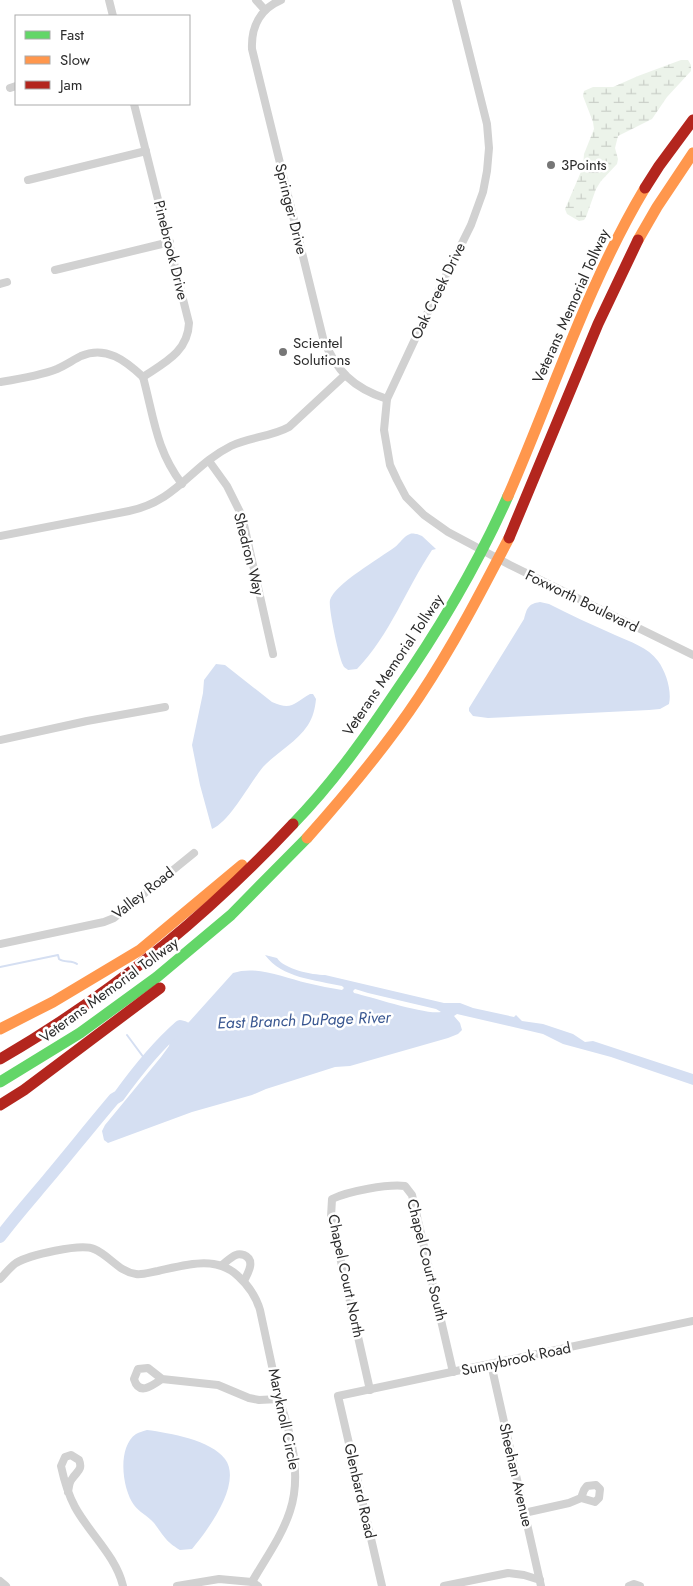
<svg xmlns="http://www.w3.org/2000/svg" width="693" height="1586" viewBox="0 0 693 1586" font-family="Jost,sans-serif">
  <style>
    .wetland { fill: url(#wetland-marsh) }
    .water { fill: #d5dff2; fill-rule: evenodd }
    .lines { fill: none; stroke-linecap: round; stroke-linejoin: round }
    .stream { stroke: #d5dff2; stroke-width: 2 }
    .river { stroke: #d5dff2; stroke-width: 12 }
    .street { stroke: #d1d1d1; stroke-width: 8 }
    .fast { stroke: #63d668; stroke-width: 11 }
    .slow { stroke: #ff974d; stroke-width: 11 }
    .jam { stroke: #b3261e; stroke-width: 11 }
    .poi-dot { fill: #767676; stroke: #fff; stroke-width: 2 }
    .labels { text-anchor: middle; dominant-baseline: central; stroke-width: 5; stroke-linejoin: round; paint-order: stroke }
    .poi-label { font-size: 15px; fill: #2c2c2c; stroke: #fff; text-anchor: start }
    .street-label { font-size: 15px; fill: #2c2c2c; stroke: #fff }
    .water-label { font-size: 16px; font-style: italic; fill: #385690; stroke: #fff }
  </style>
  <defs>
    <pattern id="wetland-marsh" width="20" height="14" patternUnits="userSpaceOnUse" patternTransform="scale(1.25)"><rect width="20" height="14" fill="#ecf3ea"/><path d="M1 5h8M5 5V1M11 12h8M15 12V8" fill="none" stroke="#cbd0c9"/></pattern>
  </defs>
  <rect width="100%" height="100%" fill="#fff"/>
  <!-- wetland -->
  <path class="wetland" d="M681 60H688L691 65V71L667 97 652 119 618 136 615 148 618 159 617 164 601 181 596 189 586 217 584 220 579 221 567 214 565 209 583 167 584 154 594 129 593 122 583 96 584 91 593 87H613L638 76Z"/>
  <!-- water -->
  <g class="water">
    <path d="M417 534 422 536 436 549 432 550C406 589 390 635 357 669L348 670C346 668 344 668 343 665 339 658 328 607 330 600 335 584 380 558 395 547 400 543 404 536 410 534 412 533 415 534 417 534Z"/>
    <path d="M540 602 549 604C570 615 593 625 615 635 630 642 648 647 658 661 666 672 672 691 669 704L660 709 649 710 488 718 473 716 469 711V708L524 619C527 608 528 604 540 602Z"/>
    <path d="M216 664 225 665 272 702C292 711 294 703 310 694H313L316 699C315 709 313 717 308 725 296 743 277 752 263 767 249 784 230 821 212 829L200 785 192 745 203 693 204 680Z"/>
    <path d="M265 955 277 958C284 969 312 975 325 975L444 1003H460L473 1008 514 1017 516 1015 522 1021 543 1024 573 1034 585 1042 593 1041 693 1074V1085L611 1057 563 1044 543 1034 457 1014 454 1016 460 1023 462 1030 458 1034 448 1038 350 1066 335 1067 266 1089 252 1095 192 1112 108 1143 104 1140 102 1131 105 1125 161 1057 169 1046 172 1028 182 1027 189 1022 233 973C257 965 284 978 307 983 319 986 331 988 342 990L344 988 342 986C315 980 282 978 265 955ZM355 989 368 993 436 1009 441 1012C425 1015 372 997 354 993L353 991Z"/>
    <path d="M147 1430C170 1433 211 1440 225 1459 243 1483 207 1531 192 1549L180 1550C165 1541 164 1536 154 1523 148 1516 139 1512 134 1505 122 1489 117 1447 136 1434 139 1432 144 1431 147 1430Z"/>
  </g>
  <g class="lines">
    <!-- stream -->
    <g class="stream">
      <path d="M0 967 58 955 59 959C64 963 72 960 77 964"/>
      <path d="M127 1035 147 1062"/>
    </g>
    <!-- river -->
    <path class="river" d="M0 1237C15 1217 31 1199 47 1180 69 1154 91 1126 114 1099L119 1096C137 1071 156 1047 180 1026L184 1027"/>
    <!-- street -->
    <g class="street">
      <path d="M109 0 113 16"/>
      <path d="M256 0 265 10"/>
      <path d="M281 0C260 9 251 27 252 49L323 338C336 371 353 388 387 399"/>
      <path d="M456 0 487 124 489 148 487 171 483 192 471 225 423 322 387 399 384 430 390 465 397 480 406 497 424 515 448 532 510 565 693 655"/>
      <path d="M10 88 16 86"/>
      <path d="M134 104 189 323C188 352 164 363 143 377"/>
      <path d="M28 180 146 151"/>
      <path d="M55 270 170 242"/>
      <path d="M0 284 7 282"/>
      <path d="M143 377C154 418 156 450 182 484"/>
      <path d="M0 382C19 379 39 376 57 369 66 365 73 360 81 356 106 345 126 361 143 377"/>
      <path d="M209 461 227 486 242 516 273 654"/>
      <path d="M0 536 129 511C177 501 191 466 231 446 249 437 271 437 289 427L345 375"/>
      <path d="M0 740 87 721 165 707"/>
      <path d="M0 944 104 922 114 918 194 853"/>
      <path d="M222 1265C226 1262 231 1257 236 1255 238 1254 241 1254 244 1255 256 1260 248 1273 244 1281"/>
      <path d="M0 1279C5 1274 10 1267 16 1263 29 1255 81 1243 94 1249 109 1255 119 1272 136 1274 143 1275 151 1272 158 1271 185 1265 216 1255 238 1276 249 1286 256 1296 260 1310L279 1399C291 1433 302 1475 290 1511 282 1536 265 1559 252 1582"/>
      <path d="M491 1364 541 1586"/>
      <path d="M162 1379C152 1386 139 1396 134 1379L138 1369 148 1368 162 1379 218 1385 249 1398 259 1400 279 1399"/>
      <path d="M370 1390 331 1217 332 1199C349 1191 387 1184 405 1186L412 1195 453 1372"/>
      <path d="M68 1492C69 1487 69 1482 72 1479 77 1471 83 1470 79 1460L71 1455 65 1457 61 1466C64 1480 68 1494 75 1507 89 1533 116 1556 123 1586"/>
      <path d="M524 1513 569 1503 581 1498 595 1502 599 1498 600 1489 596 1485 587 1486 584 1490 581 1498"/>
      <path d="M0 1581 6 1586"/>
      <path d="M177 1586 219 1579 252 1582 258 1586"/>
      <path d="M382 1586 338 1396 693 1321"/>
      <path d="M444 1586 508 1573 524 1575 540 1580"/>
      <path d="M629 1586 634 1584 640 1586"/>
    </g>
    <!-- fast -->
    <g class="fast">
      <path d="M293 824C332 784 364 739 395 693 439 630 477 566 508 496"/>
      <path d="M0 1082 80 1033 157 977 231 915 307 838"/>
    </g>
    <!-- slow -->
    <g class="slow">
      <path d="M638 240 657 207 693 153"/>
      <path d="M508 496C553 393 587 285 645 188"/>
      <path d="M307 838C347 793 386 747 419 697 453 646 481 592 509 538"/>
      <path d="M0 1029 53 1002 140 950 242 865"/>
    </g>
    <!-- jam -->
    <g class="jam">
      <path d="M645 188 659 166 693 120"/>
      <path d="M509 538 598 324 638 240"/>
      <path d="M0 1059C111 995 205 918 293 824"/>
      <path d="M0 1105 24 1090 160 988"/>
    </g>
  </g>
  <!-- markers -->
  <g class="poi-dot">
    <circle cx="551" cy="165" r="5"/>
    <circle cx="283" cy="352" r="5"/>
  </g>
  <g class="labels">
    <!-- poi labels -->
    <g class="poi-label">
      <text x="561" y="165">3Points</text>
      <text x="293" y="343">Scientel<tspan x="293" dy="17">Solutions</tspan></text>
    </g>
    <!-- street labels -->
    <g class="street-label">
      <text transform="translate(291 209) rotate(76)">Springer Drive</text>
      <text transform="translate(171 250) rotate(76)">Pinebrook Drive</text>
      <text transform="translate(438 291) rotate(-64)">Oak Creek Drive</text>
      <text transform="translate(571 306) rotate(-66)">Veterans Memorial Tollway</text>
      <text transform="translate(249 554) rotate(76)">Shedron Way</text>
      <text transform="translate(582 601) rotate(26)">Foxworth Boulevard</text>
      <text transform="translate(393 665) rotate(-56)">Veterans Memorial Tollway</text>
      <text transform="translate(143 893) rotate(-38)">Valley Road</text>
      <text transform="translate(109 990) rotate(-36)">Veterans Memorial Tollway</text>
      <text transform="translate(427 1260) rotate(76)">Chapel Court South</text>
      <text transform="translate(346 1276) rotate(78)">Chapel Court North</text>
      <text transform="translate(516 1359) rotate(-12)">Sunnybrook Road</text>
      <text transform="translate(284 1419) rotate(78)">Maryknoll Circle</text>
      <text transform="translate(516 1475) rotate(77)">Sheehan Avenue</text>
      <text transform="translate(360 1491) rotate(77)">Glenbard Road</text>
    </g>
    <!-- water labels -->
    <g class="water-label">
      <text transform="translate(304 1020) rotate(-2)">East Branch DuPage River</text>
    </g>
  </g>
  <!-- legend -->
  <rect x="15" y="15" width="175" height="90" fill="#ffffff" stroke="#ababab"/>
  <rect x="25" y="31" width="25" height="8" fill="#63d668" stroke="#ababab"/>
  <text x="60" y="40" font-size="15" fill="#2c2c2c">Fast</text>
  <rect x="25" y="56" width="25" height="8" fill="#ff974d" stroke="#ababab"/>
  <text x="60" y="65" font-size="15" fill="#2c2c2c">Slow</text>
  <rect x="25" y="81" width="25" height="8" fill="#b3261e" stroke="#ababab"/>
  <text x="60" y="90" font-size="15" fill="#2c2c2c">Jam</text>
</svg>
